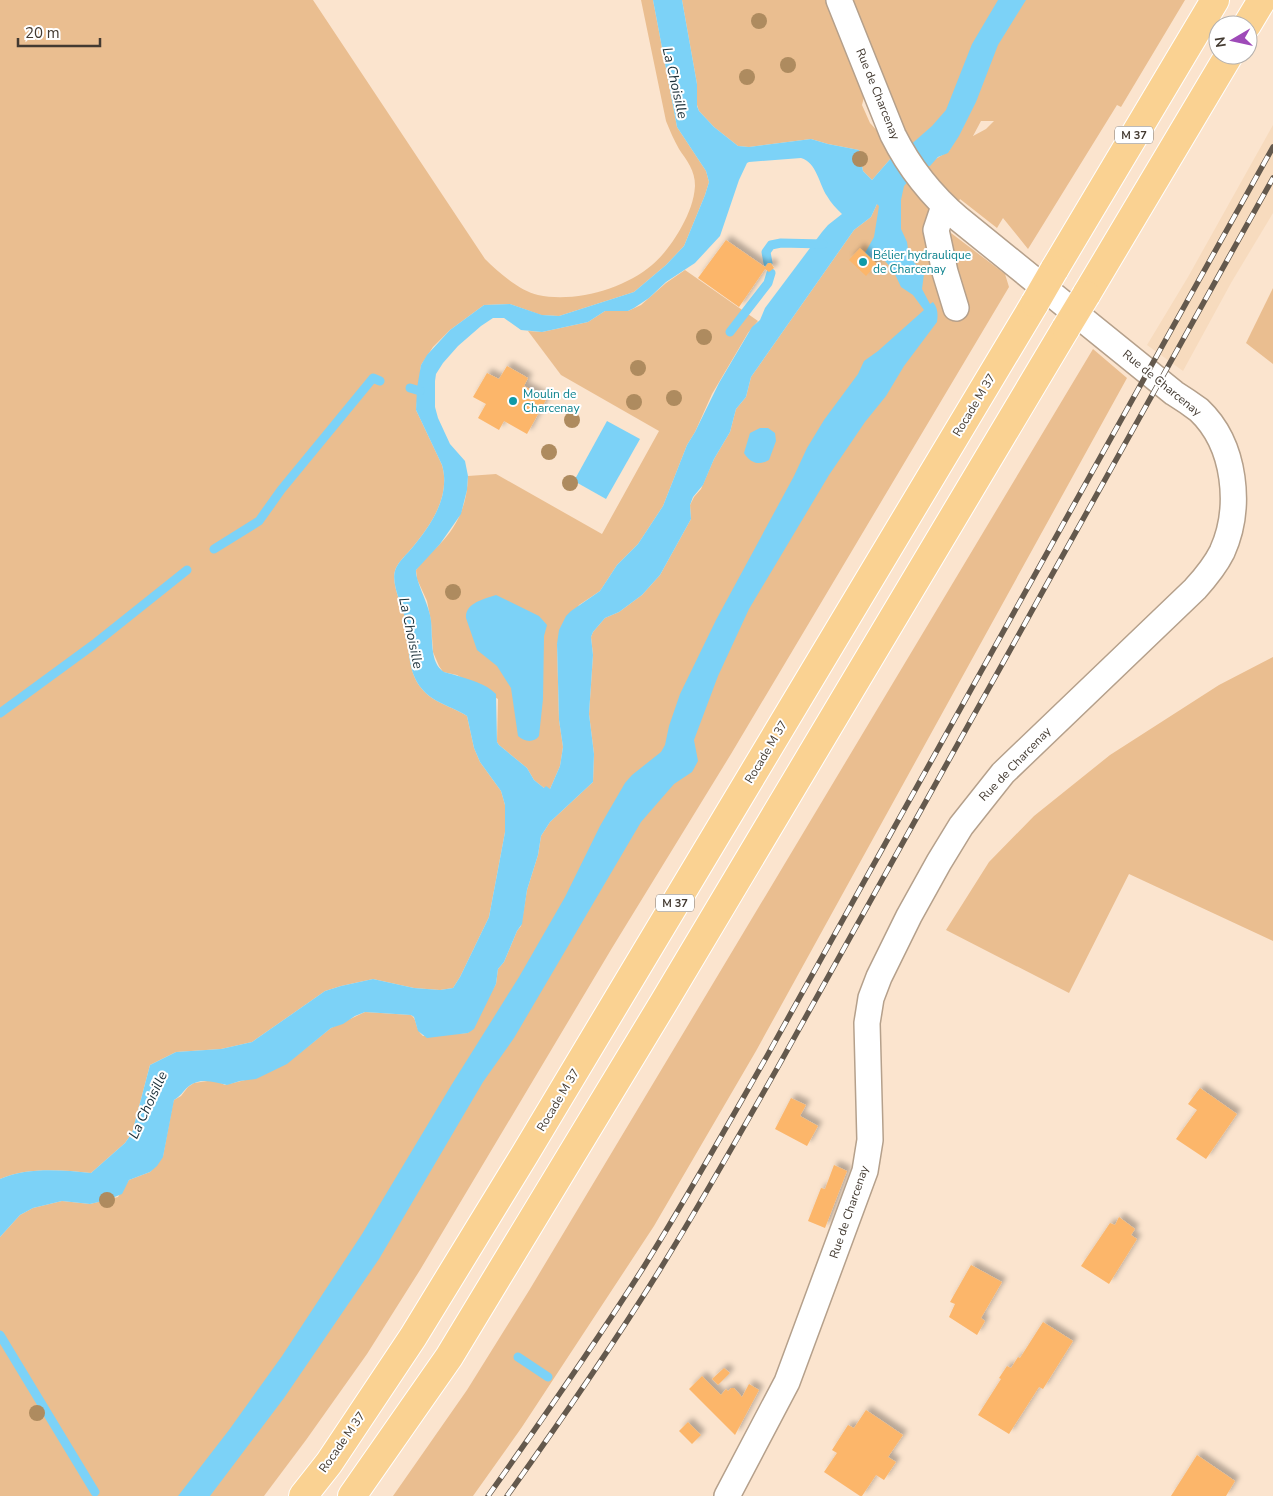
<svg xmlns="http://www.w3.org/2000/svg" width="1273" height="1496" viewBox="0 0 1273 1496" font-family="'Nunito Sans',sans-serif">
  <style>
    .built { fill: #f7dbbe }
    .green { fill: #eabe90; fill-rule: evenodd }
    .water { fill: #7cd2f7; fill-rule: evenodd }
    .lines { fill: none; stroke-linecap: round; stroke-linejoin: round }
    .stream { stroke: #7cd2f7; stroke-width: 9 }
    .building { fill: #fcb66b; filter: url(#shadow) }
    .minor-casing { stroke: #b5a08b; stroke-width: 28 }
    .trunk-casing { stroke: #fff; stroke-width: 30 }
    .minor { stroke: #fff; stroke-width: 25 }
    .trunk { stroke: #fad292; stroke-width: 28 }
    .rail-casing { stroke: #64594d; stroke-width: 5.5 }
    .rail { stroke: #fff; stroke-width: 4; stroke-dasharray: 11; stroke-linecap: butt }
    .trunk-bridge-casing { stroke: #fff; stroke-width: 30; stroke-linecap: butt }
    .trunk-bridge { stroke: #fad292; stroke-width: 28 }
    .tree { fill: #ae8b5f }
    .culture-dot { fill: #0f9aa8; stroke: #fff; stroke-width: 2 }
    .labels { text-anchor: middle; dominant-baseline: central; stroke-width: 4; stroke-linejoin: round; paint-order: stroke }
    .shield { fill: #fff; stroke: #7b756f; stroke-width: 1 }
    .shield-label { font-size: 11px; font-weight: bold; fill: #433a31 }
    .street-label { font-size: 12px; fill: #433a31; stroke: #fff }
    .culture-label { font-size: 12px; fill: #0d838f; stroke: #fff; text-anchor: start }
    .water-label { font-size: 14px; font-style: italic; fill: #1a2e37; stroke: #fff }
  </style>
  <defs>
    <filter id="shadow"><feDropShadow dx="4.5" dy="-4.5" stdDeviation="2.5" flood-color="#0004"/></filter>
  </defs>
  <rect width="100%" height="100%" fill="#fbe4ce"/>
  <!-- built -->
  <path class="built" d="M1273 125V213L1231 283 1183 371 1147 345 1188 277Z"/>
  <!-- green -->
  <g class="green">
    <path d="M0 0H313L485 259C498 272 520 291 538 295 574 303 624 289 652 265 664 255 675 239 682 226 689 213 694 201 695 186 695 170 687 161 679 149 674 140 670 131 666 121L641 0H653L677 127 706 171 709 182 705 195 684 246 666 265 634 292 559 316 541 315 510 304 484 305 450 330 433 347 421 365 416 410 442 465C451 496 431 525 412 548 407 554 399 561 396 568 389 583 404 607 406 623 410 646 406 670 422 689 432 702 453 707 467 716L474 748 480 762 501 791 505 805V832L489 917 460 977 453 988 440 990 414 988 373 979 341 986 325 991 252 1042 221 1049 176 1052 150 1065 132 1133 125 1143 91 1173C61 1170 28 1167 0 1179Z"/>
    <path d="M682 0H825L865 93 862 105 870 123 883 137 892 157 872 180 863 171 859 150 828 144 811 139 749 147 738 146 714 127 699 111 697 105V84Z"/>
    <path d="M851 0H1185L1121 107 1117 105 1028 249 1003 218 997 228 960 199 946 229V238L951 233 1005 274 1009 287 731 754 612 948 420 1270 367 1354 306 1440 264 1496H0V1237L20 1215 33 1208 62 1201 90 1204 118 1197 129 1180 150 1172 163 1156 173 1103 174 1100 181 1096 188 1087 194 1083 214 1080 225 1085 245 1080 296 1056 331 1028 365 1012 411 1015C418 1020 414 1028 423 1036L468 1033 496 984 498 969 504 962 517 931 521 926 527 890 538 855 541 836 550 822 593 782 594 754 589 714 593 655 591 637 593 632 605 618 619 612 642 595 660 575 691 519 690 505 694 497 701 489 714 459 730 432 736 409 746 397 751 377 854 230 871 217 877 204 929 163 949 151 963 127 916 157ZM981 121H994L986 129 973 136Z"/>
    <path d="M685 270 758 321 748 333 712 394 695 432 687 445 663 506 638 544 617 565 600 591 579 605 557 644 559 720 563 747 560 766 550 789 544 788 534 780 527 768 499 745 497 742 498 699 457 675 443 672 439 666 433 652 431 621 427 601 417 579 416 570C422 561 430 554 438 546 458 526 467 505 468 476L496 474 602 534 659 431 561 375 528 331 542 332 588 322 605 311H628L641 305 666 283Z"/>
    <path d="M1273 288V364L1246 343Z"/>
    <path d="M1093 349 1127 378 756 1051 654 1226 522 1427 473 1496H393L467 1390 530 1289Z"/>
    <path d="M1273 657V941L1129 874 1069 993 946 930 989 862 1034 816 1110 755 1219 685Z"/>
  </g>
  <!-- water -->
  <g class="water">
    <path d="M653 0H682L697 84V106L699 111 714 127 738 146 749 147 811 139 828 144 859 150 863 171 872 180 892 157 912 177 904 186 901 200V229L907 242 909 256 924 274 922 289 930 304 933 302C938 308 938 315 937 322L904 366 886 396 865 422 829 475 749 609 718 676 694 740 698 761 692 772 674 784 641 822 514 1038 483 1082 379 1259 284 1398 210 1496H178L229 1430 282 1356 362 1234 452 1084 519 977 565 897 600 826 625 783 632 775 661 752 665 745 669 726 680 694 716 620 794 476 807 448 824 420 858 374 864 361 878 351 924 310 913 295 901 287 893 270 878 253 873 260 865 253 874 237 879 206 877 204 871 217 854 230 751 377 746 397 736 409 730 432 714 459 703 485 693 497 690 505 691 519 660 575 642 595 619 612 605 618 593 632 591 637 593 655 589 714 594 754 593 782 550 822 541 836 538 855 527 890 522 924 517 931 504 962 498 969 496 984 474 1029 468 1033 427 1038 418 1031 414 1017 411 1015 365 1012 355 1016 343 1024 331 1028 287 1064 256 1079 240 1081 227 1085C215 1082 200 1077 189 1086 182 1092 182 1095 174 1100L163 1157 157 1166 150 1172 129 1180 122 1194 107 1200 90 1204 62 1201 33 1208 20 1215 0 1237V1179C28 1167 61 1170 91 1173L125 1143 132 1133 150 1065 176 1052 221 1049 252 1042 325 991 341 986 373 979 414 988 440 990 453 988 460 977 489 917 505 832V805L501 791 480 762 474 748 467 716C453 707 432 702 422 689 406 670 410 646 406 623 404 607 389 583 396 568 399 561 407 554 412 548 431 525 451 496 442 465L416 410 417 388 421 365 427 355 450 330 484 305 510 304 542 315 559 316 634 292 666 265 684 246 705 195 709 182 706 171 677 127ZM801 158C817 163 819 184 827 196 831 203 836 208 842 214L828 225 822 232 765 308 760 320 752 327 719 383 695 432 687 445 663 506 638 544 617 565 600 591 571 611 566 616 559 630 557 644 559 720 563 747 560 766 550 789 546 786 544 788 534 780 527 768 499 745 497 742 496 694C485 683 470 680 455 675 452 674 447 673 444 672 429 663 433 636 431 621 430 606 415 581 416 570L440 544 461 514 467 490 468 476 465 461 450 444 438 418 435 407V381L436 374 443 363 458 346 481 326 493 318H504L521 330 542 332 588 322 605 311H628L634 308 649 298 666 282 695 263 720 236 739 180 747 163 749 162Z"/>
    <path d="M998 0H1026L998 45 976 102 959 136 948 153 938 157 930 166 923 167 908 147 932 126 946 110 972 44Z"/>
    <path d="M607 421 640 439 606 499 574 481Z"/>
    <path d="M760 428H768L775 433 776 441 769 460C759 466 750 463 744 453L750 433Z"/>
    <path d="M496 595 539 616 547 625 544 636 543 699 539 736C534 743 524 742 518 736L511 688 497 666 477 650 466 618C465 603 484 599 496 595Z"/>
  </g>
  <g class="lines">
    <!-- stream -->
    <g class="stream">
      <path d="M768 263 766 252 771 245 781 243 823 244"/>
      <path d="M730 332 768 283 771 273"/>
      <path d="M410 388 420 391"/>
      <path d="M214 549 259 521 281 490 373 378 380 381"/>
      <path d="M0 713 93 645 187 570"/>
      <path d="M0 1335 95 1492"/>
      <path d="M518 1357 548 1377"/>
    </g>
  </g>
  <!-- building -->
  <g class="building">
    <path d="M726 240 765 267 768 263H771L774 268 769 272 765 269 739 307 698 278Z"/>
    <path d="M860 248 877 264 866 276 849 260Z"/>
    <path d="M507 366 528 378 524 386 547 398 527 434 504 421 499 430 478 418 486 404 473 397 487 373 499 379Z"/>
    <path d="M1200 1088 1237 1114 1206 1159 1176 1139 1197 1110 1188 1104Z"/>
    <path d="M791 1098 806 1105 800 1116 818 1126 807 1146 775 1129Z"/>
    <path d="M834 1165 847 1171 825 1228 808 1221 821 1188 825 1189Z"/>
    <path d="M1119 1217 1135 1229 1131 1235 1137 1239 1109 1284 1081 1266 1110 1223 1115 1225Z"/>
    <path d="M971 1265 1002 1282 981 1318 985 1321 977 1335 949 1317 955 1304 950 1302Z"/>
    <path d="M1043 1322 1073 1341 1043 1389 1039 1387 1009 1434 978 1415 1001 1379 999 1378 1007 1366 1011 1368 1018 1357 1020 1358Z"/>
    <path d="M724 1368 730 1373 718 1385 712 1379Z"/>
    <path d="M702 1376 721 1395 726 1389 728 1391 731 1388H734L742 1397 749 1384 759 1390 735 1435 689 1389Z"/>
    <path d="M866 1410 903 1435 888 1457 896 1462 884 1480 876 1475 862 1496H860L824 1472 837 1453 832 1450 848 1425 854 1428Z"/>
    <path d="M688 1422 701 1435 692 1444 679 1431Z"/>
    <path d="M1197 1455 1235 1481 1226 1496H1171Z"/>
  </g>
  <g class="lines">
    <!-- minor casing -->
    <g class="minor-casing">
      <g id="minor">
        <path d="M944 206 936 230 945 272 956 308"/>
        <path d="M727 1496 787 1382 865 1171 870 1140 867 1023 871 998 879 977 909 916 939 862 961 826 1003 773 1195 589C1205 578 1215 566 1222 552 1242 508 1236 445 1199 410 1191 404 1182 398 1174 393L959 219C932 196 909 167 893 135L839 0"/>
      </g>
    </g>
    <!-- trunk casing -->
    <g class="trunk-casing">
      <g id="trunk">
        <path d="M1247 25 1262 0"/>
        <path d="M1054 270 1215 0"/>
        <path d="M1086 295 1229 55"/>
        <path d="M303 1496 329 1463 413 1337 525 1154 1035 303"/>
        <path d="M352 1496 449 1357 664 1002 1066 328"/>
      </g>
    </g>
    <!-- minor -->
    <use href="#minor" class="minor"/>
    <!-- trunk -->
    <use href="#trunk" class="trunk"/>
    <!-- rail casing -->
    <g class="rail-casing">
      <g id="rail">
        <path d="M488 1496C542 1420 595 1344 645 1265 688 1196 727 1126 767 1056L1273 147"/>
        <path d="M507 1496C560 1422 611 1348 659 1271 701 1203 740 1134 779 1065L1273 178"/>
      </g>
    </g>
    <!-- rail -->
    <use href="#rail" class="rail"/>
    <!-- trunk-bridge casing -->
    <g class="trunk-bridge-casing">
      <g id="trunk-bridge">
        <path d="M1035 303 1054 270"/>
        <path d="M1066 328 1086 295"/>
      </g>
    </g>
    <!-- trunk-bridge -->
    <use href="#trunk-bridge" class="trunk-bridge"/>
  </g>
  <!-- trees -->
  <g class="tree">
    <circle cx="759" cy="21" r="8"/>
    <circle cx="788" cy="65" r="8"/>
    <circle cx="747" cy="77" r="8"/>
    <circle cx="860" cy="159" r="8"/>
    <circle cx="704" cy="337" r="8"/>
    <circle cx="638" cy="368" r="8"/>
    <circle cx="674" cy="398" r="8"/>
    <circle cx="634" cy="402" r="8"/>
    <circle cx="572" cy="420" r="8"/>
    <circle cx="549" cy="452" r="8"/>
    <circle cx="570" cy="483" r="8"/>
    <circle cx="453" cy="592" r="8"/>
    <circle cx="107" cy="1200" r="8"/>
    <circle cx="37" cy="1413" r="8"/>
  </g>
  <!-- markers -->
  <g class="culture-dot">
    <circle cx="863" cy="262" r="5"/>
    <circle cx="513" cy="401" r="5"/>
  </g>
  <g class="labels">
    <!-- shield labels -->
    <g class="shield">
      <rect x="1115" y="126.5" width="38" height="17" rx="4"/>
      <rect x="656" y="894.5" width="38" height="17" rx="4"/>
    </g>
    <g class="shield-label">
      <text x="1134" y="135">M 37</text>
      <text x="675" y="903">M 37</text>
    </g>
    <!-- street labels -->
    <g class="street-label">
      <text transform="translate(878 94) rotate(68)">Rue de Charcenay</text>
      <text transform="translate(1162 383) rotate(39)">Rue de Charcenay</text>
      <text transform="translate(974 405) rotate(-59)">Rocade M 37</text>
      <text transform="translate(766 752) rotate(-59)">Rocade M 37</text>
      <text transform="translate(1015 764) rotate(-46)">Rue de Charcenay</text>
      <text transform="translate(558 1100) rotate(-59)">Rocade M 37</text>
      <text transform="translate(849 1212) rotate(-71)">Rue de Charcenay</text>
      <text transform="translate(342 1442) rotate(-55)">Rocade M 37</text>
    </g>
    <!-- culture labels -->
    <g class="culture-label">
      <text x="873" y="255">Bélier hydraulique<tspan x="873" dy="14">de Charcenay</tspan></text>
      <text x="523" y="394">Moulin de<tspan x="523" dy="14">Charcenay</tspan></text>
    </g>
    <!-- water labels -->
    <g class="water-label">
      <text transform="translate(675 83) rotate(77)">La Choisille</text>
      <text transform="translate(411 633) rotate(78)">La Choisille</text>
      <text transform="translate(148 1105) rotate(-65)">La Choisille</text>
    </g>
  </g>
  <!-- north arrow -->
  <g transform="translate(1233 40) rotate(261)"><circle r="24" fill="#ffffff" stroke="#b4b0ad"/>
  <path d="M0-4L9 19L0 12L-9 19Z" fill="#9e4ab8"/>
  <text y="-8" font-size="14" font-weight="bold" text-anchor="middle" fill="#433a31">N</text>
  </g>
  <!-- scale -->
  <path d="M18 38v8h82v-8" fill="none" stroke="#433a31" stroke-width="2.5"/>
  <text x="25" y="38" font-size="15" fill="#433a31" stroke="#ffffff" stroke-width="4" paint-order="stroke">20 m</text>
</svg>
